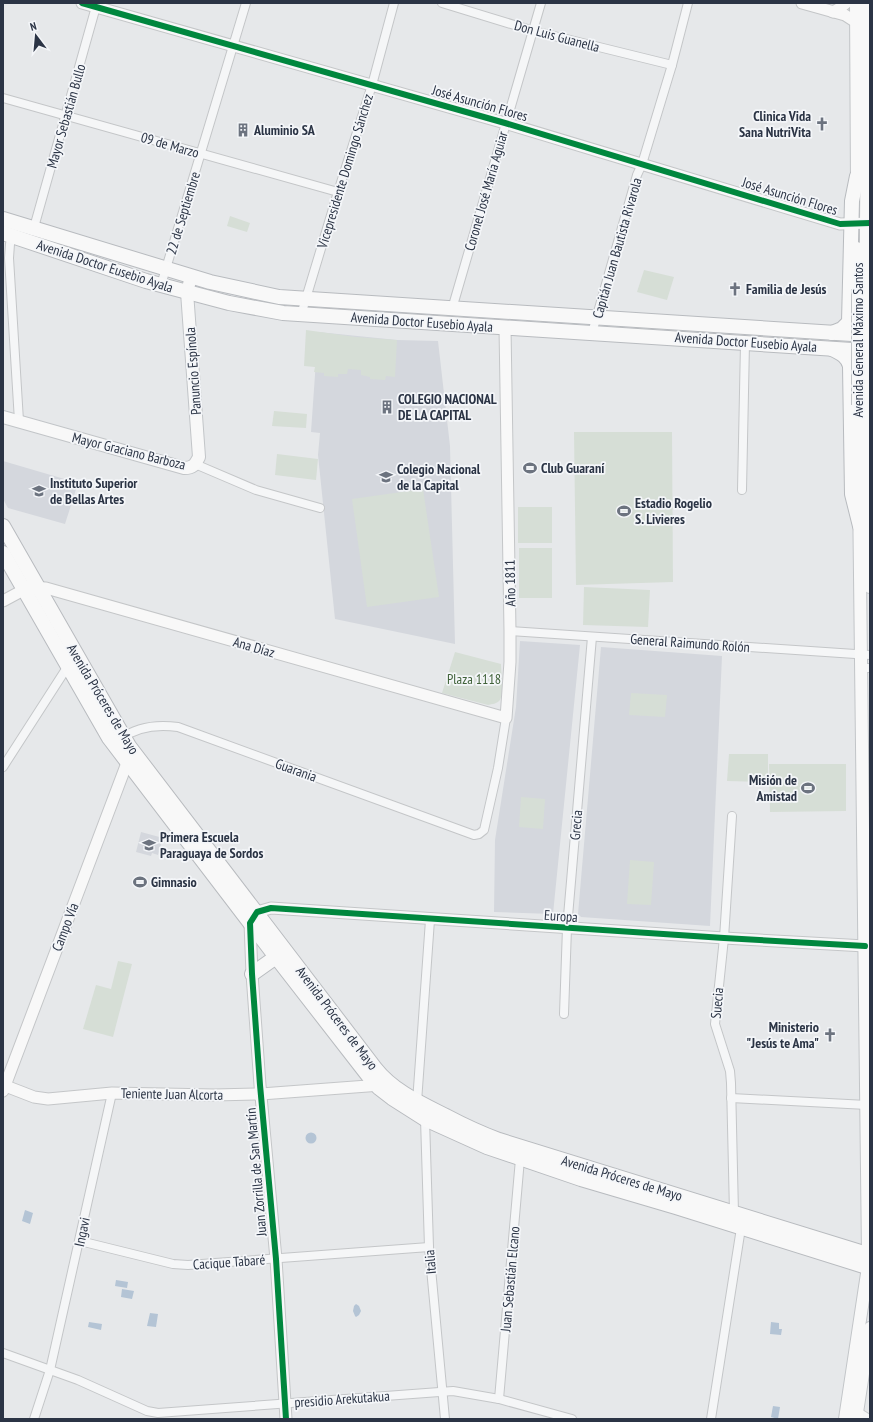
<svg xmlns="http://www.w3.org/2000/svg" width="873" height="1422" viewBox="0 0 873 1422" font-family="'PT Sans Narrow',sans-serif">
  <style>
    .built { fill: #d4d7dd }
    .green { fill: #d6ded6 }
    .water { fill: #b4c4d5 }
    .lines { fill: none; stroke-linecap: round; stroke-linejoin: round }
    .street-casing { stroke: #c4c6c8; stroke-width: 10 }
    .secondary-casing { stroke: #c4c6c8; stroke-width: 13 }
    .primary-casing { stroke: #c2c5c8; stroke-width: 14 }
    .highway-casing { stroke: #b8bbbf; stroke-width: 16 }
    .street { stroke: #f5f6f7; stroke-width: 8 }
    .secondary { stroke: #f8f8f8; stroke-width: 11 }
    .primary { stroke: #f8f8f8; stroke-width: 12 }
    .highway { stroke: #f8f8f8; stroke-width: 14 }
    .primary-bridge-casing { stroke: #c2c5c8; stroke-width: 14; stroke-linecap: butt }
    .primary-bridge { stroke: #f8f8f8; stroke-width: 12 }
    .cycleway-casing { stroke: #f4f6f9; stroke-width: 8 }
    .cycleway { stroke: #00873e; stroke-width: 6 }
    .labels { text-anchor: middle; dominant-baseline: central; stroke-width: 3.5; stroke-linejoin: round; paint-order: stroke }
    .street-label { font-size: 14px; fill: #2b3445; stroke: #f4f6f9 }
    .poi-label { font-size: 14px; font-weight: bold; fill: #2b3445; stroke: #f4f6f9; text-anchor: start }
    .park-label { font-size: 14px; fill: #3f6138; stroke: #f4f6f9 }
  </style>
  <rect width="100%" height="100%" fill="#e6e8ea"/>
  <!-- built -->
  <g class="built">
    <path d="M318 332 397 340 438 341 450 446 455 644 335 619 318 455 320 433 311 432Z"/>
    <path d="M3 461 78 483 65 524 8 508 3 499Z"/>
    <path d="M520 641 580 645 553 914 494 912 495 840 516 707Z"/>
    <path d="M601 647 722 656 710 926 581 917 578 914Z"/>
    <path d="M141 832 163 838 158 855 152 853 151 856 136 852Z"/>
  </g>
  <!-- green -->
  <g class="green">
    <path d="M230 216 250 223 247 232 227 226Z"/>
    <path d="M644 270 674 277 667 300 637 292Z"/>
    <path d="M306 330 356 337 397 340 395 377 386 376 385 380 370 379V377L361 375V370L348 369 347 374H338V377L324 376V373L314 372 315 367 304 366Z"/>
    <path d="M274 411 307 414 306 428 272 426Z"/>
    <path d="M574 432H672L673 582 576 585Z"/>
    <path d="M277 454 318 459 316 480 275 475Z"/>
    <path d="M423 489 439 597 367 607 352 499Z"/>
    <rect x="518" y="507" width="34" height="36"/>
    <rect x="519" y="548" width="33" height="50"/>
    <path d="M584 587 650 590 648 627 583 625Z"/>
    <path d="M455 652 501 664C501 672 504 693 500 700 497 704 492 704 488 705L442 693Z"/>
    <path d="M631 693 667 695 665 717 629 715Z"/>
    <path d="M729 754H768V782L727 781Z"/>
    <path d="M846 764V811L770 812 769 764Z"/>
    <path d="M521 797 545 799 543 829 519 827Z"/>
    <path d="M630 860 654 862 651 905 627 904Z"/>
    <path d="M118 961 132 964 113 1037 83 1029 96 985 111 989Z"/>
  </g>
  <!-- water -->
  <g class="water">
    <circle cx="311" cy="1138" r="5.5"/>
    <path d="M25 1210 33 1213 30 1224 22 1221Z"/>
    <path d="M116 1280 128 1282 127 1288 115 1286Z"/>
    <path d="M122 1289 134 1291 132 1299 121 1297Z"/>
    <path d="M356 1304 359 1306 361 1311 359 1315 356 1317 355 1316 353 1311 354 1306Z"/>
    <path d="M150 1313 158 1314 156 1327 147 1326Z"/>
    <path d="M89 1322 102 1324 101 1330 88 1327Z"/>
    <path d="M771 1322 779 1323V1329H782L781 1335 770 1334Z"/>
    <path d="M773 1406 780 1407 778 1419 771 1417Z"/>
  </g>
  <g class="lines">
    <!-- street casing -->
    <g class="street-casing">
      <g id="street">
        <path d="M442 3 534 31 672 65"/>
        <path d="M3 98 338 192"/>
        <path d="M33 231 97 3"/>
        <path d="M12 233 10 244 9 258 19 421"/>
        <path d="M161 285 246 3"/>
        <path d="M452 309 541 3"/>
        <path d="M301 315 338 192 372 85 394 3"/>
        <path d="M592 333 637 175 642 164 672 65 688 3"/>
        <path d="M195 464 256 490 320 508"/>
        <path d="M742 490 745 343"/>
        <path d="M510 631 870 655"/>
        <path d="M861 668H870"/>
        <path d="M120 739C138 726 157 724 178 727L474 835 479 834 484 830 498 768 506 718"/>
        <path d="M3 767 68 666"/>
        <path d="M732 816 724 938 715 1024 730 1071 731 1083 734 1213"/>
        <path d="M564 1014 567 928 592 637"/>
        <path d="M731 1098 867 1105"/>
        <path d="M417 1102 430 920"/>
        <path d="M424 1116 425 1119 429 1247 445 1419"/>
        <path d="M80 1241 173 1264 188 1265 429 1247"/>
        <path d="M3 1353 78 1380 147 1411 158 1413 453 1391 499 1399 572 1419"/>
        <path d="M499 1399 520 1159"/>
        <path d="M853 1409 869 1419"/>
        <path d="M34 1419 50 1370 112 1093"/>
        <path d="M711 1419 741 1228"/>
      </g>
    </g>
    <!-- secondary casing -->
    <g class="secondary-casing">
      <g id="secondary">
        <path d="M82 3 505 123 840 224 870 223"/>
        <path d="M802 3 845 15 862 26"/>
        <path d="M833 12 840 8 846 3"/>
        <path d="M3 601 29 587 46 588 506 718 510 662V631L505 328"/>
        <path d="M3 1085 34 1097 48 1099 112 1093 214 1095 261 1094 381 1085"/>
        <path d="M3 1091 127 763"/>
        <path d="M286 1419 276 1259 260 1085 252 974 250 923 257 912 271 908 724 938 865 946"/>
      </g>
    </g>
    <!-- primary casing -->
    <g class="primary-casing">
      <g id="primary">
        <path d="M856 3 857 186"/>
        <path d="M857 248 858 289"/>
        <path d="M866 290V223L868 3"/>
        <path d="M867 405V494L870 587"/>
        <path d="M3 417 184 468C193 468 195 465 199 457L187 292 191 277"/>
        <path d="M845 1419 868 1267V1255L858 405"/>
        <path d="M856 1419 870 1328"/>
      </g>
    </g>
    <!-- highway casing -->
    <g class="highway-casing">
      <g id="highway">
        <path d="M866 176 870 189"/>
        <path d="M3 219 210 282 279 297 852 334"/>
        <path d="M3 233 146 281 229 303 283 313 852 350"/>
        <path d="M832 333 842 329 849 322 852 201 857 176"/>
        <path d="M832 349C841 353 848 357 850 366L852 494 860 526"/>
        <path d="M3 526 129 746 375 1068C393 1091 420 1103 446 1116 463 1125 480 1133 499 1140L870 1255"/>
        <path d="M868 526 870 516"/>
        <path d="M3 553 109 738 276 957 370 1078 379 1088 392 1098 425 1119 487 1147 581 1179 676 1207 870 1268"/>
        <path d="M252 974 276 957"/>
      </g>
    </g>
    <!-- street -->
    <use href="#street" class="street"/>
    <!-- secondary -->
    <use href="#secondary" class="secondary"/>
    <!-- primary -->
    <use href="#primary" class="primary"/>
    <!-- highway -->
    <use href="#highway" class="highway"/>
    <!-- primary-bridge casing -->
    <g class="primary-bridge-casing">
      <g id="primary-bridge">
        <path d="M858 289V405"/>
        <path d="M866 290 867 405"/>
      </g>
    </g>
    <!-- primary-bridge -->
    <use href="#primary-bridge" class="primary-bridge"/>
    <!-- cycleway casing -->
    <g class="cycleway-casing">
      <g id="cycleway">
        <path d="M82 3 505 123 840 224 870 223"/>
        <path d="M286 1419 276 1259 260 1085 252 974 250 923 257 912 271 908 724 938 865 946"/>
      </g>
    </g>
    <!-- cycleway -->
    <use href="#cycleway" class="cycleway"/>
  </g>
  <!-- icons -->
  <defs>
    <g id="church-bare" transform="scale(1.08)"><path d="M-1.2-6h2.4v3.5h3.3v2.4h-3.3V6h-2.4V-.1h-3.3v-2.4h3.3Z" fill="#6c737f" stroke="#f4f6f9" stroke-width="2.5" paint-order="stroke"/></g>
    <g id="building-bare" transform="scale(1.08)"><path d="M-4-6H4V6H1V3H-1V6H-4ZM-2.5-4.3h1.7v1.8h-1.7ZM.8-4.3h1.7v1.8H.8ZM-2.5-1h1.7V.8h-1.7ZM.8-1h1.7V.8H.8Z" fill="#6c737f" stroke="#f4f6f9" stroke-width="2.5" paint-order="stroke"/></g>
    <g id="stadium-bare" transform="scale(1.08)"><path d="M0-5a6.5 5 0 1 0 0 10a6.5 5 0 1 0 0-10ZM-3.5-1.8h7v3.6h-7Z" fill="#6c737f" stroke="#f4f6f9" stroke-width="2.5" paint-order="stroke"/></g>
    <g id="school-bare" transform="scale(1.08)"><path d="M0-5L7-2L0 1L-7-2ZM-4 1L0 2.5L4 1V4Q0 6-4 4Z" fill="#6c737f" stroke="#f4f6f9" stroke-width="2.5" paint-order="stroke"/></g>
    <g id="university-bare" transform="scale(1.08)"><path d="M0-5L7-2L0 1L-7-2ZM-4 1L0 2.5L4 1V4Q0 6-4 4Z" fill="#6c737f" stroke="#f4f6f9" stroke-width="2.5" paint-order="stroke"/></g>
  </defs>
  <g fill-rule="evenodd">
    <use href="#church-bare" x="822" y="124"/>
    <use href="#building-bare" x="243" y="130"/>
    <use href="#church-bare" x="735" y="289"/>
    <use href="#building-bare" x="387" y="407"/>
    <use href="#stadium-bare" x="530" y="468"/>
    <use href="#school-bare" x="386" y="477"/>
    <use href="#university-bare" x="39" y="491"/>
    <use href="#stadium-bare" x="624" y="511"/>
    <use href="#stadium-bare" x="808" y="788"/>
    <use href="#school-bare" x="149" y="845"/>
    <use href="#stadium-bare" x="140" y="882"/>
    <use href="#church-bare" x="830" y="1035"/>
  </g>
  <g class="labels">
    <!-- street labels -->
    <g class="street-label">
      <text transform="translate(557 36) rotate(15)">Don Luis Guanella</text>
      <text transform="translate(480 103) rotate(16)">José Asunción Flores</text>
      <text transform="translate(66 116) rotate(-74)">Mayor Sebastián Bullo</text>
      <text transform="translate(170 145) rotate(16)">09 de Marzo</text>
      <text transform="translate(345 171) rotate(-73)">Vicepresidente Domingo Sánchez</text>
      <text transform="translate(486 191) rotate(-74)">Coronel José María Aguiar</text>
      <text transform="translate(790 196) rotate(17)">José Asunción Flores</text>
      <text transform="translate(183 213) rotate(-73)">22 de Septiembre</text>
      <text transform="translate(617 248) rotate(-74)">Capitán Juan Bautista Rivarola</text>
      <text transform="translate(105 266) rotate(18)">Avenida Doctor Eusebio Ayala</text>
      <text transform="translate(422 322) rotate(4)">Avenida Doctor Eusebio Ayala</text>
      <text transform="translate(858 340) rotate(-90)">Avenida General Máximo Santos</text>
      <text transform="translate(746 342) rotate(4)">Avenida Doctor Eusebio Ayala</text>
      <text transform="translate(193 371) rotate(-94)">Panuncio Espínola</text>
      <text transform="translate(129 451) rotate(14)">Mayor Graciano Barboza</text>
      <text transform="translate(510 583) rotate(-91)">Año 1811</text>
      <text transform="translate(690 643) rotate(4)">General Raimundo Rolón</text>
      <text transform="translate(254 647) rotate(16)">Ana Díaz</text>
      <text transform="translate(103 699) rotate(59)">Avenida Próceres de Mayo</text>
      <text transform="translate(296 770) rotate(20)">Guarania</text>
      <text transform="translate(576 825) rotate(-85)">Grecia</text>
      <text transform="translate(561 916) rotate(4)">Europa</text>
      <text transform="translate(65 927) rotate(-69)">Campo Vía</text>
      <text transform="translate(717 1003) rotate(-85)">Suecia</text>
      <text transform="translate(337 1018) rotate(53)">Avenida Próceres de Mayo</text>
      <text transform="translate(172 1094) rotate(1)">Teniente Juan Alcorta</text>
      <text transform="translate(256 1172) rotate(-95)">Juan Zorrilla de San Martín</text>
      <text transform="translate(622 1178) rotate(17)">Avenida Próceres de Mayo</text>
      <text transform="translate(82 1232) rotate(-78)">Ingavi</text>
      <text transform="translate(229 1262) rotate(-4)">Cacique Tabaré</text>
      <text transform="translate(430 1262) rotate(-95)">Italia</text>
      <text transform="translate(510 1279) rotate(-85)">Juan Sebastián Elcano</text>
      <text transform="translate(342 1399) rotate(-4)">presidio Arekutakua</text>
    </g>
    <!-- poi labels -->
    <g class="poi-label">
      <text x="811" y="116" text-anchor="end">Clinica Vida<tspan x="811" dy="16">Sana NutriVita</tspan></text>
      <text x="254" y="130">Aluminio SA</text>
      <text x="746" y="289">Familia de Jesús</text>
      <text x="398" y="399">COLEGIO NACIONAL<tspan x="398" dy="16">DE LA CAPITAL</tspan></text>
      <text x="541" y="468">Club Guaraní</text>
      <text x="397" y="469">Colegio Nacional<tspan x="397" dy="16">de la Capital</tspan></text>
      <text x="50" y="483">Instituto Superior<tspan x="50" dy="16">de Bellas Artes</tspan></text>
      <text x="635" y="503">Estadio Rogelio<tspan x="635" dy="16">S. Livieres</tspan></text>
      <text x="797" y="780" text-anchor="end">Misión de<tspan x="797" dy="16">Amistad</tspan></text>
      <text x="160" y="837">Primera Escuela<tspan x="160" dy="16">Paraguaya de Sordos</tspan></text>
      <text x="151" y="882">Gimnasio</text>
      <text x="819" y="1027" text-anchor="end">Ministerio<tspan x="819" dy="16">"Jesús te Ama"</tspan></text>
    </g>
    <!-- park labels -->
    <g class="park-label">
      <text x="474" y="679">Plaza 1118</text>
    </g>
  </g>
  <!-- border -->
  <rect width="873" height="1422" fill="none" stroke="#2b3445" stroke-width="8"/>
  <!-- north arrow -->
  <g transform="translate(36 36) rotate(344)" stroke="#f4f6f9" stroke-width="3" paint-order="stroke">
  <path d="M0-3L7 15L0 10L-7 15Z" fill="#2b3445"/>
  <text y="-6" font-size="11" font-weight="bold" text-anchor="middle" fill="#2b3445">N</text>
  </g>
</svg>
